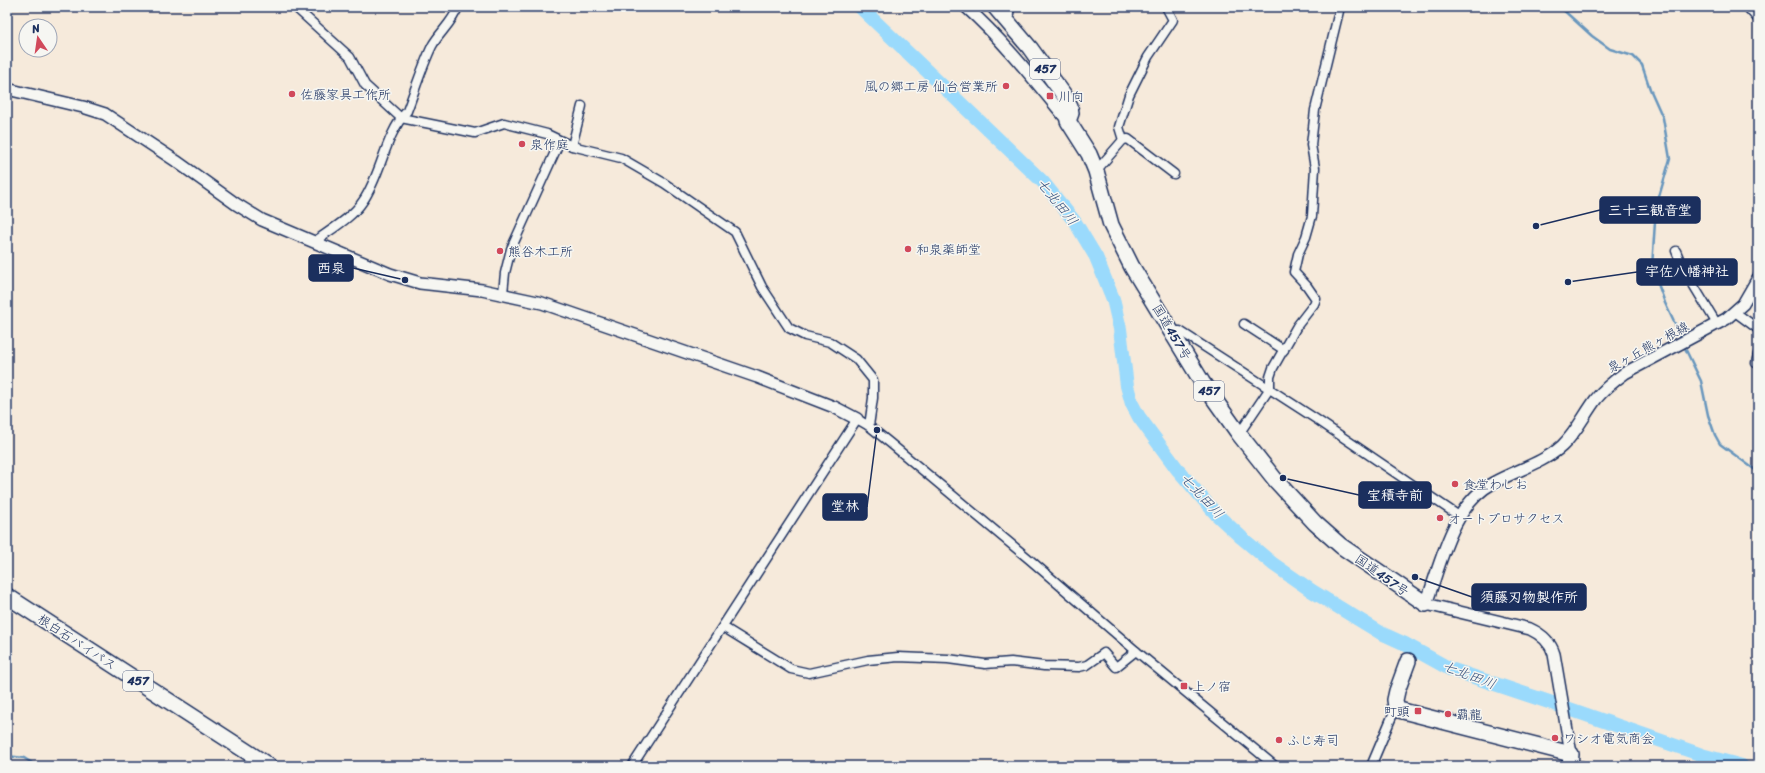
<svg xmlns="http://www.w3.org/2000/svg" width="1765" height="773" viewBox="0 0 1765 773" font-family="Sriracha,'Klee One',sans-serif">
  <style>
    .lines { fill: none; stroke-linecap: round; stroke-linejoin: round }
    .stream { stroke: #6796bd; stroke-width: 2.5 }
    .river { stroke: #9adafc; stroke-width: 14 }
    .street-casing { stroke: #1b2f5e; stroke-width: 11 }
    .secondary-casing { stroke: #1b2f5e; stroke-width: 14 }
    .highway-casing { stroke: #1b2f5e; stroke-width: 18 }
    .street { stroke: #f6f6f2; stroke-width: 8 }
    .secondary { stroke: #f6f6f2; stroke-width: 11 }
    .highway { stroke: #f6f6f2; stroke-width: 15 }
    .poi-dot { fill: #d1495b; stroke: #f6f6f2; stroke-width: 1.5 }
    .labels { text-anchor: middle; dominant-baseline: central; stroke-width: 3; stroke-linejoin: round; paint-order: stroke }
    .shield { fill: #f6f6f2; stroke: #5d6b8a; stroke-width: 1 }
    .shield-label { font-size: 12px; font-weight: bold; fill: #1b2f5e }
    .poi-label { font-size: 13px; fill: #1b2f5e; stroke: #f6f6f2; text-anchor: start }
    .street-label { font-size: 13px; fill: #1b2f5e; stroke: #f6f6f2 }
    .water-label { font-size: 14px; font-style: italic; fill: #34517e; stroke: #f6f6f2 }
    .leader { fill: none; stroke: #1b2f5e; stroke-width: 1.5 }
    .callout-dot { fill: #1b2f5e; stroke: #f6f6f2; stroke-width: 1.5 }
    .callout { fill: #1b2f5e; stroke: #1b2f5e; stroke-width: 1.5 }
    .callout-label { font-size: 14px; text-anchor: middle; font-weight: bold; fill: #fff }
  </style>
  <rect width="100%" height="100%" fill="#f6eadb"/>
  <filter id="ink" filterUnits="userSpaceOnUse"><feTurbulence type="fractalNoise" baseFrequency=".025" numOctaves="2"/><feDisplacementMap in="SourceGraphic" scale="8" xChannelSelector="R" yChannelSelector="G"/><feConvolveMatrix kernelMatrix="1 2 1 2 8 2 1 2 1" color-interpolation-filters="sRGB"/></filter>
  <g filter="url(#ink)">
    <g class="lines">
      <!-- stream -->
      <g class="stream">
        <path d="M1560 7 1592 36 1610 49 1633 56 1642 65 1650 89 1663 118 1670 159 1656 207 1652 267 1665 303 1682 339"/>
        <path d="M1684 346 1701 381 1708 415 1715 435 1720 444 1758 472"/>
        <path d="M7 756 24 758 37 766"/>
      </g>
      <!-- river -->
      <path class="river" d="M860 7 1043 182 1075 222 1096 257 1113 299 1120 329 1127 386 1132 404 1139 417 1178 470 1216 514 1242 538 1273 564 1312 591 1381 633 1403 643 1450 669 1552 703 1705 756 1742 766"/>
      <!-- street casing -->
      <g class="street-casing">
        <g id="street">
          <path d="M295 7 350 57 365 85 401 118 475 133 504 123 547 134 572 146 621 158 664 183 735 232 762 287 789 328 805 336 830 342 856 359 873 380V398L869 426"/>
          <path d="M1747 7 1758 19"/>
          <path d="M1008 21 1010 7"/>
          <path d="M1123 140 1119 127 1129 95 1148 57 1173 20 1166 7"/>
          <path d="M572 146 582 106"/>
          <path d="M1096 171 1123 140 1128 139 1174 174"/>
          <path d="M314 242C330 230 352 218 363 201 382 173 384 137 407 111 415 90 422 67 432 46 439 33 453 22 458 7"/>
          <path d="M1676 251 1683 268 1717 324"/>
          <path d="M503 293 505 273 511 249 560 141"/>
          <path d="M1735 312 1758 329"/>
          <path d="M1244 324 1284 350"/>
          <path d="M1172 331H1180L1316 419 1459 516"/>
          <path d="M1756 363 1758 354"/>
          <path d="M1239 434 1270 388V377L1273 368 1297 326 1314 304 1316 299 1307 286 1294 272 1298 254 1306 237 1312 216 1315 168 1311 145 1315 110 1340 7"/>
          <path d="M723 627 791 669 809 673 868 660 898 657 948 659 985 664 1011 662 1044 666 1079 667 1087 665 1104 653 1116 667 1136 651"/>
          <path d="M1571 765 1582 766"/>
          <path d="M632 766 857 419 869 426 890 443 1029 559 1136 651 1275 766"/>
          <path d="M1371 766 1396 707"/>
        </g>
      </g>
      <!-- secondary casing -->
      <g class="secondary-casing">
        <g id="secondary">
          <path d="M966 7C1004 41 1036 82 1068 121"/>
          <path d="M7 89 83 107 105 114 176 161 236 204 262 220 390 274 420 283 482 290 542 303 757 377 834 407 857 419"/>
          <path d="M1571 754 1554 654C1550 641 1541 634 1530 629L1426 604C1441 563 1452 505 1493 483 1516 470 1542 464 1562 446 1576 433 1584 415 1596 399 1604 389 1614 381 1625 373L1726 319 1743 304 1758 278"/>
        </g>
      </g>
      <!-- highway casing -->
      <g class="highway-casing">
        <g id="highway">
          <path d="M995 7 1030 48 1064 95 1070 107 1071 113 1068 121 1089 154 1096 171 1111 225 1132 267 1202 382 1239 434 1277 482 1315 523 1341 546 1426 604"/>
          <path d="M7 596 269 766"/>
          <path d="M1408 661 1397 691 1395 700 1396 707 1399 710 1571 754 1570 766"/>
        </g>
      </g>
      <!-- street -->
      <use href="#street" class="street"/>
      <!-- secondary -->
      <use href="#secondary" class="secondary"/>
      <!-- highway -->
      <use href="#highway" class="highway"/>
    </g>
  </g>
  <!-- markers -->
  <g class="poi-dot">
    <circle cx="1006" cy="86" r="4"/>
    <circle cx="292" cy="94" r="4"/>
    <rect x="1046" y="92" width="8" height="8" rx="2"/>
    <circle cx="522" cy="144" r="4"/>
    <circle cx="908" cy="249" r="4"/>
    <circle cx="500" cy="251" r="4"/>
    <circle cx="1455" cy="484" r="4"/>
    <circle cx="1440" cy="518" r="4"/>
    <rect x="1180" y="682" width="8" height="8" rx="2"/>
    <rect x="1414" y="707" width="8" height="8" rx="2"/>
    <circle cx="1448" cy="714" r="4"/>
    <circle cx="1555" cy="738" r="4"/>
    <circle cx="1279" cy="740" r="4"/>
  </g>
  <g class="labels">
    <!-- shield labels -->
    <g class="shield">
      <rect x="1030" y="59" width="30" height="20" rx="3"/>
      <rect x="1194" y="381" width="30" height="20" rx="3"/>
      <rect x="123" y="671" width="30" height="20" rx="3"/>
    </g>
    <g class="shield-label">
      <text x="1045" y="69">457</text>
      <text x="1209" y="391">457</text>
      <text x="138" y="681">457</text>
    </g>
    <!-- poi labels -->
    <g class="poi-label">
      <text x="998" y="86" text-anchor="end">風の郷工房 仙台営業所</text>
      <text x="300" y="94">佐藤家具工作所</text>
      <text x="1058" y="96">川向</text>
      <text x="530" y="144">泉作庭</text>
      <text x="916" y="249">和泉薬師堂</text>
      <text x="508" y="251">熊谷木工所</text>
      <text x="1463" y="484">食堂わしお</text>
      <text x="1448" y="518">オートプロサクセス</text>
      <text x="1192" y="686">上ノ宿</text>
      <text x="1410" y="711" text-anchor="end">町頭</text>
      <text x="1456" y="714">覇龍</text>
      <text x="1563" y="738">ワシオ電気商会</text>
      <text x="1287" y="740">ふじ寿司</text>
    </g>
    <!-- street labels -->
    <g class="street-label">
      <text transform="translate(1172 332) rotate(59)">国道457号</text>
      <text transform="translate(1648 347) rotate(-29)">泉ヶ丘熊ヶ根線</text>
      <text transform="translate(1382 575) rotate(35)">国道457号</text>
      <text transform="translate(77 642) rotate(33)">根白石バイパス</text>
    </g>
    <!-- water labels -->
    <g class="water-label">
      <text transform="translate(1057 202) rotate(51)">七北田川</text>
      <text transform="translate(1202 496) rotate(47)">七北田川</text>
      <text transform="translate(1469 675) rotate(21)">七北田川</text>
    </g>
  </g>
  <!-- callouts -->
  <path class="leader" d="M1536 226L1600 210M405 280L353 268M1568 282L1637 272M1283 478L1359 495M877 430L867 507M1415 577L1472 597"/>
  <g class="callout-dot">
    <circle cx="1536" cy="226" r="4"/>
    <circle cx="405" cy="280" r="4"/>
    <circle cx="1568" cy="282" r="4"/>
    <circle cx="1283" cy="478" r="4"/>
    <circle cx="877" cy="430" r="4"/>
    <circle cx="1415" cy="577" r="4"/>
  </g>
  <g class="callout">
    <rect x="1600" y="197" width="100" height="26" rx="4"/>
    <rect x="309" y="255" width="44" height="26" rx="4"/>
    <rect x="1637" y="259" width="100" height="26" rx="4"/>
    <rect x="1359" y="482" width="72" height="26" rx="4"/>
    <rect x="823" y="494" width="44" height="26" rx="4"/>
    <rect x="1472" y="584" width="114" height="26" rx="4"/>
  </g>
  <g class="callout-label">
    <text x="1650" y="215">三十三観音堂</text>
    <text x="331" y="273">西泉</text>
    <text x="1687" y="276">宇佐八幡神社</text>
    <text x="1395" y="500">宝積寺前</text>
    <text x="845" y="511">堂林</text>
    <text x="1529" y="602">須藤刃物製作所</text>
  </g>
  <!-- margin -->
  <rect width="1765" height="773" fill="none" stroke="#f6f6f2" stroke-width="24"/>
  <rect x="12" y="12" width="1741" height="749" fill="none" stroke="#1b2f5e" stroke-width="1.5" filter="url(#ink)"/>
  <!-- north arrow -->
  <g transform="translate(38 38) rotate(347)"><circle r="19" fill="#f6f6f2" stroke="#9ea6b7"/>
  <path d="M0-3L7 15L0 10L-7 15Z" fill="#d1495b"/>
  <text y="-6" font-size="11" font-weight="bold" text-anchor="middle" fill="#1b2f5e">N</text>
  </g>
</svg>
